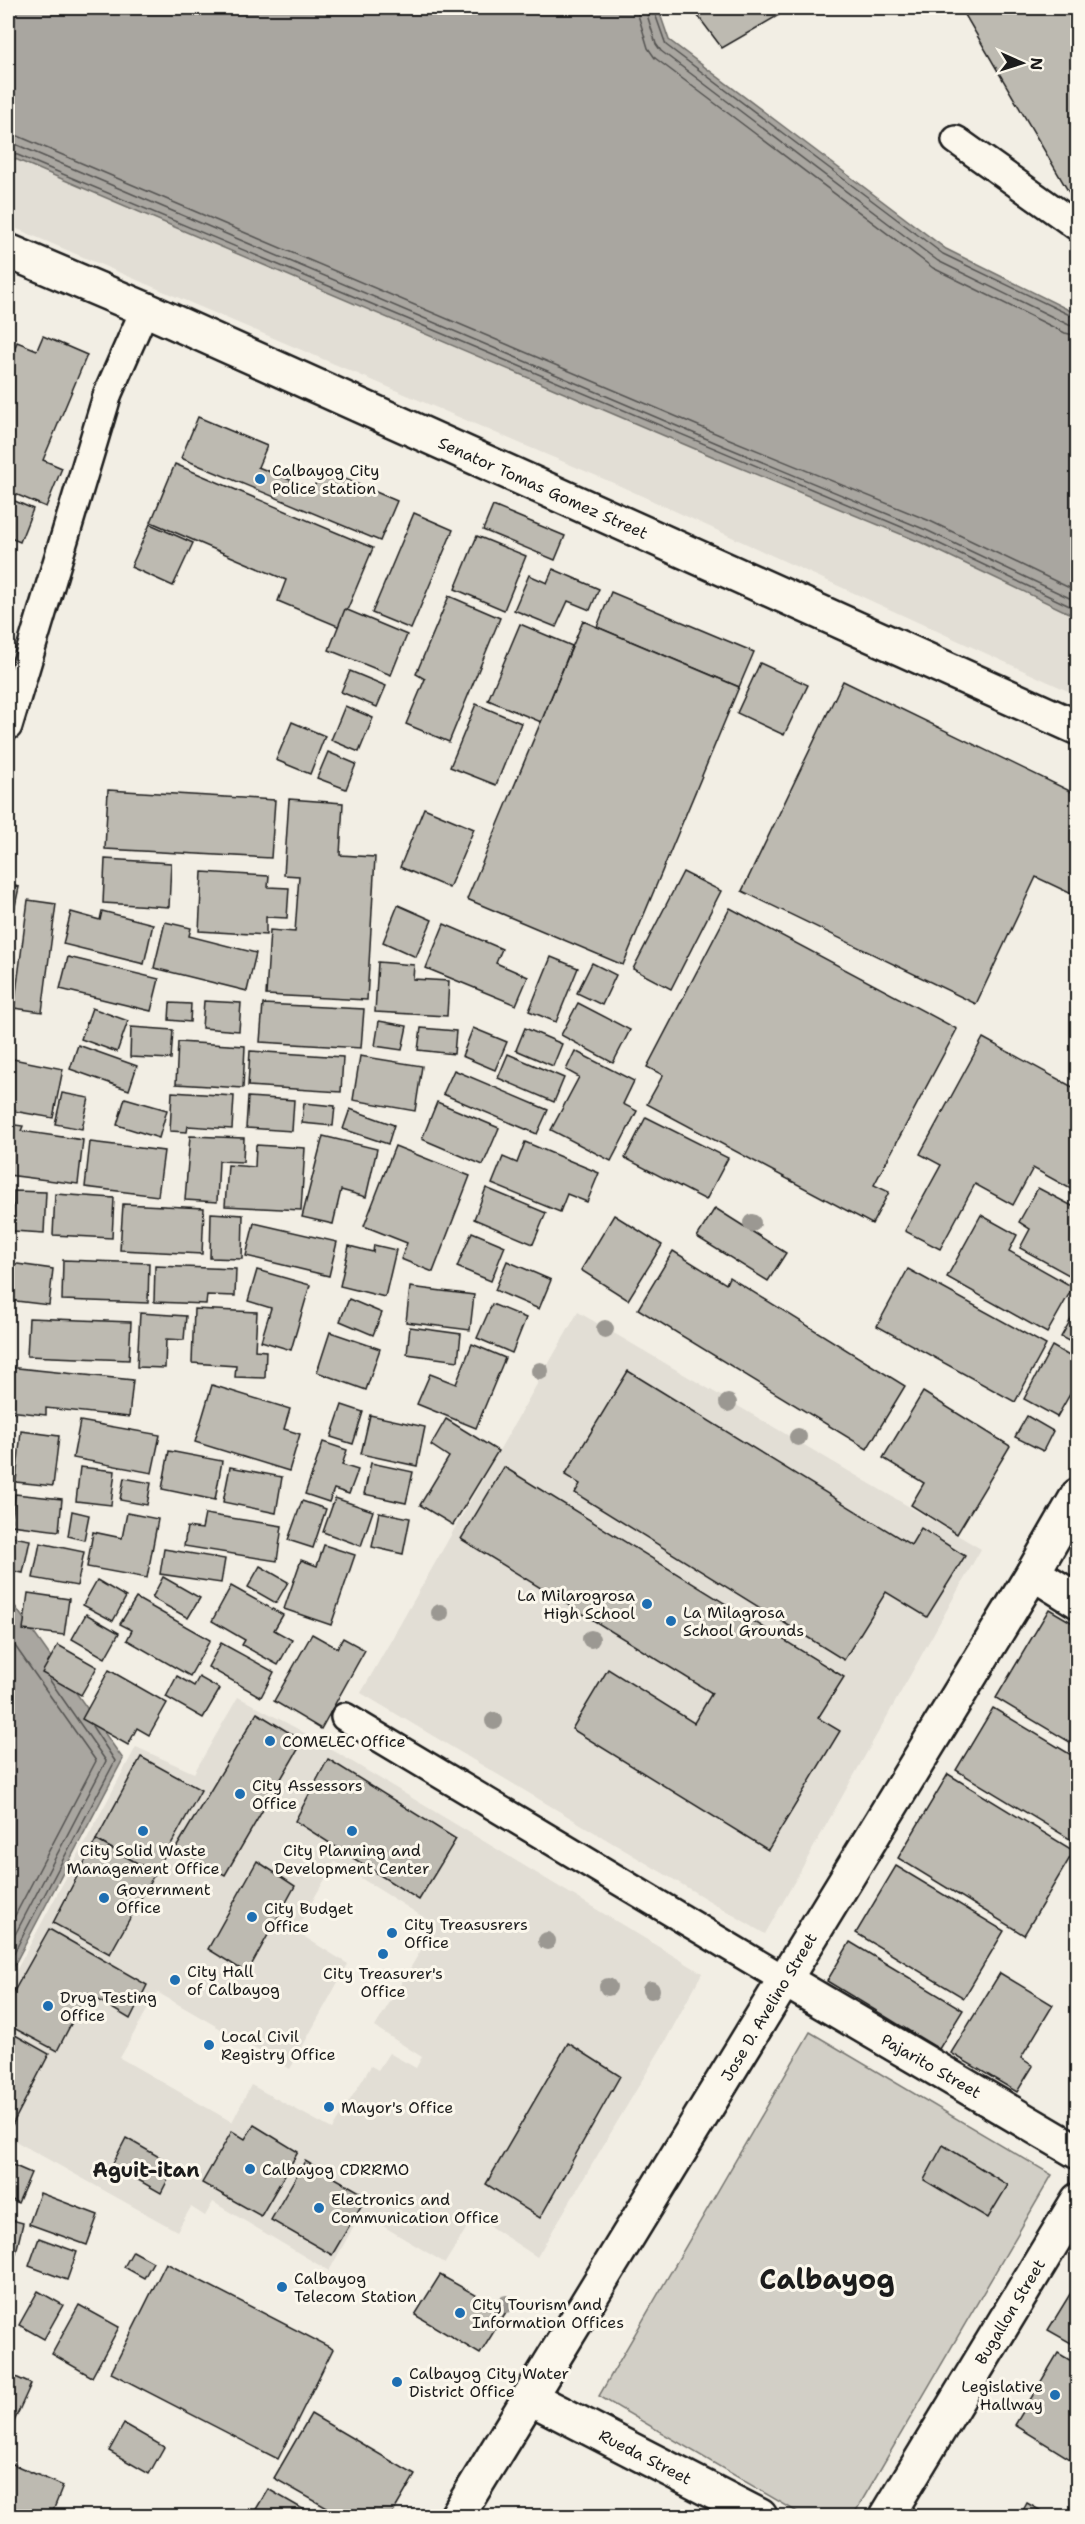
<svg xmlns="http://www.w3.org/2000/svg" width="1085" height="2524" viewBox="0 0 1085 2524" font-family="'Shantell Sans',sans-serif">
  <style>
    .built { fill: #e2ded5; fill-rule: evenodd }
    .green { fill: #d2cfc6; stroke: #777671; stroke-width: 1.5 }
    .water { fill: #a9a6a0; stroke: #716f6b; stroke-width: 1.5 }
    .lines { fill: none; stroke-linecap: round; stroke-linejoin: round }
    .shore { stroke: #545351; stroke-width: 1.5 }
    .building { fill: #bdbab1; stroke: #1c1c1c; stroke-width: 1.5 }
    .lane-casing { stroke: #1c1c1c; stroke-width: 32 }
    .street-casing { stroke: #1c1c1c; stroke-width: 38 }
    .secondary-casing { stroke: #1c1c1c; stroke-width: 38 }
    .lane { stroke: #fbf7ec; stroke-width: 27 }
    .street { stroke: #fbf7ec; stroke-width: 33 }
    .secondary { stroke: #fbf7ec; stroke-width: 33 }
    .tree { fill: #9b9892 }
    .poi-dot { fill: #1f6fb2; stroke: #fbf7ec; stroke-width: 2 }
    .labels { text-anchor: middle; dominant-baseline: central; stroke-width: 6; stroke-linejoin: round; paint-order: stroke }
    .poi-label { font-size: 16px; fill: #1c1c1c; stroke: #fbf7ec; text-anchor: start }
    .street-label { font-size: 16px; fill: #1c1c1c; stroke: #fbf7ec }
    .quarter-label { font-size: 20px; font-weight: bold; fill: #1c1c1c; stroke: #fbf7ec }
    .town-label { font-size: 28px; font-weight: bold; fill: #1c1c1c; stroke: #fbf7ec }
  </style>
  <rect width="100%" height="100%" fill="#f2eee4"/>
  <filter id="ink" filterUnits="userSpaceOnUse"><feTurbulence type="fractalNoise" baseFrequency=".0167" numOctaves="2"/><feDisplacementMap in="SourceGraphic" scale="12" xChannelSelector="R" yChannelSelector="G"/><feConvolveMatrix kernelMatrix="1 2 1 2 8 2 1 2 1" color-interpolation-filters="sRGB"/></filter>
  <g filter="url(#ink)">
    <!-- built -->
    <g class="built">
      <path d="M8 156 714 457 921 542 1077 617V695L618 485 8 225Z"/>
      <path d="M578 1312 981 1549 765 1934 361 1693Z"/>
      <path d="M238 1697 296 1728 702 1973 666 2040 537 2257 474 2216 445 2263 361 2213 329 2271 213 2202 205 2216 191 2207 177 2231 8 2137V1986L136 1747 194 1773ZM335 1862 436 1925 375 2027 422 2057 416 2068 389 2053 378 2070 371 2066 332 2129 251 2085 232 2122 120 2058 157 1992 290 2069 348 1964 295 1931Z"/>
    </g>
    <!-- green -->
    <path class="green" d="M810 2032 1052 2175 853 2516H804L599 2396Z"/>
    <!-- water -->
    <g class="water">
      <path d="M8 8H658L669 40 946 249 1077 314V617L920 542 714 457 8 156Z"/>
      <path d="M14 1605 123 1759 8 1977V1618Z"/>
    </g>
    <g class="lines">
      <!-- shore -->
      <g class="shore">
        <path d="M636 8 648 48 655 58 933 268 1065 333 1078 336"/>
        <path d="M645 8 656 44 661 51 938 261 1069 325 1078 327"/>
        <path d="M653 8 666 45 943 254 1078 319"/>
        <path d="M8 134 18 136 722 436 930 521 1078 592"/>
        <path d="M8 143 15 144 719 444 926 530 1078 602"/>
        <path d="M8 151 923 536 1078 610"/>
        <path d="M8 1636 96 1761 8 1929"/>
        <path d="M8 1948 106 1761 49 1679"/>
        <path d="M8 1964 115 1761 92 1726"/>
      </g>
    </g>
    <!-- building -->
    <g class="building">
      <path d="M692 8H791L722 48Z"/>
      <path d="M961 8H1078V208Z"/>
      <path d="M43 336 87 355 43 460 62 468 46 507 8 491V365L17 342 37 350Z"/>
      <path d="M198 417 267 446 258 467 313 489 322 469 397 501 380 541 181 458Z"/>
      <path d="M175 464 373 548 340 627 278 601 286 580 151 522Z"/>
      <path d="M8 498 33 509 20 542 8 537Z"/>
      <path d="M493 506 565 536 555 560 483 530Z"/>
      <path d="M414 513 453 530 411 629 372 613Z"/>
      <path d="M150 524 193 543 173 586 131 567Z"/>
      <path d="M477 536 526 556 504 610 455 589Z"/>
      <path d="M553 569 599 589 590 610 568 601 556 627 514 610 529 575 547 583Z"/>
      <path d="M611 592 754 652 739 687 597 627Z"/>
      <path d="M449 596 500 618 449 742 406 724 425 679 416 674Z"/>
      <path d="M345 609 407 635 391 675 329 650Z"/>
      <path d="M583 621 739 687 623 965 467 899Z"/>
      <path d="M520 624 572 646 541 722 488 700Z"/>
      <path d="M760 663 808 685 784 735 737 713Z"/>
      <path d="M350 671 386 686 377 707 341 692Z"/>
      <path d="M843 681 1078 795V897L1036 877 976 1004 742 891Z"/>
      <path d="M476 704 521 723 496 785 450 767Z"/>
      <path d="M345 706 373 718 359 752 331 740Z"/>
      <path d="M292 722 325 736 310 774 276 760Z"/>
      <path d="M328 752 356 764 346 789 317 778Z"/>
      <path d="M108 790 275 800 271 858 105 849Z"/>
      <path d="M289 799 343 803 340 855 375 857 367 1000 266 995 270 930 295 932 299 876 284 875Z"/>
      <path d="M424 808 474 829 449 888 400 867Z"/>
      <path d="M105 859 171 863 169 907 103 903Z"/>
      <path d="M202 872 269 876 268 887 289 888 287 918 266 917V935L199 931Z"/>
      <path d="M683 872 721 891 671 989 633 969Z"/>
      <path d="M8 884 19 887 8 940Z"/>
      <path d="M28 900 56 904 42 1012 14 1008Z"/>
      <path d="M398 905 432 920 416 957 383 942Z"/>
      <path d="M730 908 957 1029 874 1185 889 1192 872 1224 647 1104 663 1075 647 1067Z"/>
      <path d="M102 911 153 924 144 964 63 944 71 912 100 920Z"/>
      <path d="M165 922 191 928 189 936 256 953 247 991 154 968Z"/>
      <path d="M444 924 502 949 496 963 528 977 516 1005 426 968Z"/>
      <path d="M68 957 159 979 151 1011 60 989Z"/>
      <path d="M551 957 578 968 556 1022 529 1011Z"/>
      <path d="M378 962 414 965 413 979 449 981 447 1016 375 1012Z"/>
      <path d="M592 963 616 975 602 1005 577 993Z"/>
      <path d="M204 1001 241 1003 239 1031 202 1028Z"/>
      <path d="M170 1003 191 1004 190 1022 169 1020Z"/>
      <path d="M578 1003 630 1030 613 1063 561 1035Z"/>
      <path d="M263 1004 364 1009 361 1048 260 1042Z"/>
      <path d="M92 1008 128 1021 117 1052 81 1039Z"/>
      <path d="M379 1021 407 1026 402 1050 375 1046Z"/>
      <path d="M131 1027 173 1030 171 1059 130 1057Z"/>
      <path d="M421 1028 456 1031 454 1054 418 1050Z"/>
      <path d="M473 1028 507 1042 495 1070 462 1056Z"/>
      <path d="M525 1028 562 1044 553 1066 516 1050Z"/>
      <path d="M983 1038 1078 1090V1193L1033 1168 1013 1205 975 1184 940 1249 905 1231 941 1165 920 1154Z"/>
      <path d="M178 1042 245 1046 243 1088 176 1084Z"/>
      <path d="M78 1045 137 1066 129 1090 70 1069Z"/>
      <path d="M250 1051 343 1057 341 1092 248 1086Z"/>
      <path d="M575 1051 634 1081 623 1104 637 1111 611 1161 551 1130 579 1077 566 1070Z"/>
      <path d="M508 1054 564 1078 554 1102 498 1078Z"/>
      <path d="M360 1056 422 1066 415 1111 353 1100Z"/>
      <path d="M8 1058 63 1069 53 1118 8 1110Z"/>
      <path d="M454 1070 548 1110 537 1134 443 1094Z"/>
      <path d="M172 1092 234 1096 232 1129 188 1126 187 1132 170 1131Z"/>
      <path d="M62 1093 89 1098 82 1129 55 1124Z"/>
      <path d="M248 1097 294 1100 292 1131 246 1128Z"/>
      <path d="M125 1098 167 1110 159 1138 117 1125Z"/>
      <path d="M437 1102 499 1128 483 1165 422 1139Z"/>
      <path d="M304 1103 335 1106 333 1126 302 1123Z"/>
      <path d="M350 1109 394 1125 388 1144 343 1129Z"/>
      <path d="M646 1117 728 1158 706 1200 625 1158Z"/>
      <path d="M8 1124 23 1126 21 1131 83 1140 78 1184 8 1175Z"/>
      <path d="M190 1136 244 1138 243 1162 219 1161 217 1202 185 1200Z"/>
      <path d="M323 1136 377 1149 366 1197 341 1190 333 1224 302 1217Z"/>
      <path d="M90 1142 164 1151 158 1196 85 1187Z"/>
      <path d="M525 1142 599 1173 587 1202 567 1194 560 1212 492 1184 503 1157 517 1163Z"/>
      <path d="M256 1145 305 1148 301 1210 225 1206 228 1165 255 1167Z"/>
      <path d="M395 1146 470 1176 433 1272 401 1259 407 1243 364 1226Z"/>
      <path d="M486 1188 546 1213 533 1244 474 1219Z"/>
      <path d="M1038 1188 1078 1209V1280L1020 1248 1030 1229 1019 1222Z"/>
      <path d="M14 1191 46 1192 44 1233 13 1231Z"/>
      <path d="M55 1194 114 1198 112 1238 53 1235Z"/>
      <path d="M123 1204 204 1208 202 1254 120 1250Z"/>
      <path d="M715 1208 786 1253 768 1281 697 1237Z"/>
      <path d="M211 1213 243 1215 242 1259 210 1258Z"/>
      <path d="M614 1215 662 1245 628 1300 581 1270Z"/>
      <path d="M981 1215 1017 1235 1009 1251 1073 1287 1047 1333 947 1277Z"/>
      <path d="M254 1223 337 1242 329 1276 246 1256Z"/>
      <path d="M472 1232 505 1246 491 1281 457 1267Z"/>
      <path d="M374 1245 396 1250 385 1297 340 1286 349 1246 373 1252Z"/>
      <path d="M673 1251 726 1284 729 1277 905 1386 867 1449 638 1309Z"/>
      <path d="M63 1260 149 1263 148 1303 62 1300Z"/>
      <path d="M507 1261 551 1280 539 1309 495 1290Z"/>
      <path d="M10 1263 53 1269 49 1305 8 1300Z"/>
      <path d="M155 1266 236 1269 235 1296 207 1295 206 1304 154 1302Z"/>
      <path d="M908 1269 1046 1345 1015 1402 877 1326Z"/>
      <path d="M257 1270 310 1285 291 1350 261 1341 271 1308 248 1301Z"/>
      <path d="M410 1287 474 1295 470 1330 406 1322Z"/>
      <path d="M349 1299 382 1313 373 1335 340 1321Z"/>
      <path d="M492 1304 526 1318 512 1353 477 1338Z"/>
      <path d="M1078 1307V1346L1061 1337Z"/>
      <path d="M194 1309 257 1312 255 1350 266 1351 265 1378 235 1377 236 1366 192 1363Z"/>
      <path d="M140 1313 186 1316 184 1340 166 1339 165 1368 137 1367Z"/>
      <path d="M29 1318 131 1322 129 1360 27 1356Z"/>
      <path d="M410 1327 461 1334 458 1361 407 1354Z"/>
      <path d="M330 1332 380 1349 366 1390 317 1372Z"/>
      <path d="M472 1344 505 1358 476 1428 417 1404 430 1374 456 1384Z"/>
      <path d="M1052 1346 1078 1361V1380L1057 1417 1024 1399Z"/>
      <path d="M8 1367 133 1380 129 1417 46 1408V1415L8 1411Z"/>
      <path d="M628 1371 911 1545 921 1528 965 1556 927 1617 886 1592 844 1660 575 1493 580 1484 565 1475Z"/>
      <path d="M212 1385 290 1409 284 1429 300 1434 289 1471 195 1442Z"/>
      <path d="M923 1392 1010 1446 957 1534 911 1505 924 1483 883 1458Z"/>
      <path d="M342 1405 363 1412 353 1444 331 1437Z"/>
      <path d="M370 1415 425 1427 417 1466 361 1454Z"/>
      <path d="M1027 1416 1053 1431 1043 1451 1015 1437Z"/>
      <path d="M446 1419 498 1451 453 1525 420 1505 449 1457 431 1445Z"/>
      <path d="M80 1421 160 1435 152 1473 73 1458Z"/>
      <path d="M8 1427 13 1428 8 1472Z"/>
      <path d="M21 1431 59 1436 53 1486 16 1482Z"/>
      <path d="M323 1442 347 1450 342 1465 358 1470 349 1494 334 1489 329 1502 305 1494Z"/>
      <path d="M169 1451 222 1461 215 1500 162 1489Z"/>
      <path d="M371 1463 413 1472 406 1503 364 1494Z"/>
      <path d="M80 1467 115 1471 111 1505 76 1501Z"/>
      <path d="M230 1467 282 1477 276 1513 223 1502Z"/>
      <path d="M504 1467 844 1677 818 1718 840 1731 768 1850 572 1729 608 1669 694 1723 712 1693 461 1539Z"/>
      <path d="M124 1478 151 1483 147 1505 120 1500Z"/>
      <path d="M15 1494 62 1499 59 1531 11 1525Z"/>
      <path d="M335 1498 373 1511 361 1546 323 1532Z"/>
      <path d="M302 1501 326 1509 313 1548 288 1540Z"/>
      <path d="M72 1511 89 1515 84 1540 68 1536Z"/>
      <path d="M379 1512 410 1518 403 1554 372 1547Z"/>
      <path d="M127 1513 158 1519 147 1578 87 1567 93 1532 122 1538Z"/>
      <path d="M205 1514 282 1526 277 1561 184 1546 187 1527 202 1529Z"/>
      <path d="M8 1536 30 1540 23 1573 8 1570Z"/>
      <path d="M40 1543 84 1552 77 1586 33 1578Z"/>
      <path d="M324 1545 355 1555 331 1625 284 1609 301 1560 317 1566Z"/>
      <path d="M164 1549 225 1559 221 1583 160 1574Z"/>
      <path d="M260 1566 288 1582 276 1603 248 1587Z"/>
      <path d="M163 1577 200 1598 188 1618 152 1598Z"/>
      <path d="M97 1580 126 1597 113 1621 83 1605Z"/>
      <path d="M231 1586 283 1615 274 1630 292 1640 278 1665 242 1645 245 1640 212 1621Z"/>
      <path d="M28 1593 69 1599 64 1635 23 1630Z"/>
      <path d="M136 1598 210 1640 190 1676 127 1640 132 1630 120 1624Z"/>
      <path d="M1049 1609 1078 1626V1747L996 1698Z"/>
      <path d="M86 1614 119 1633 105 1658 72 1639Z"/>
      <path d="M312 1634 337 1648 343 1638 365 1650 321 1729 274 1701Z"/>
      <path d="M221 1643 274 1672 261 1697 208 1667Z"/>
      <path d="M58 1645 97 1667 81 1695 42 1673Z"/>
      <path d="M109 1670 167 1703 149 1735 137 1728 128 1745 82 1719Z"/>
      <path d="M177 1676 194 1686 199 1677 220 1689 203 1718 166 1697Z"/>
      <path d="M993 1708 1078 1759V1844L956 1770Z"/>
      <path d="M257 1713 303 1741 225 1875 176 1848Z"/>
      <path d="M141 1757 201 1790 155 1873 96 1840Z"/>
      <path d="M328 1759 456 1839 419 1900 295 1821Z"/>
      <path d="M948 1774 1074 1851 1024 1935 898 1858Z"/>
      <path d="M96 1840 155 1873 110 1954 53 1923Z"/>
      <path d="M257 1861 295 1886 247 1973 208 1949Z"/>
      <path d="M896 1866 1004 1931 964 1998 856 1933Z"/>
      <path d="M49 1929 147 1985 130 2019 87 1993 57 2051 8 2025V2002Z"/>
      <path d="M850 1942 963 2010 939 2049 827 1981Z"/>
      <path d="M1000 1973 1053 2005 1021 2058 1033 2066 1017 2092 951 2053Z"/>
      <path d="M8 2031 49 2054 9 2131 8 2130Z"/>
      <path d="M568 2043 620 2076 540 2218 486 2184Z"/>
      <path d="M254 2125 298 2152 261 2216 202 2183 232 2131 245 2139Z"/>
      <path d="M126 2138 175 2166 161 2193 112 2165Z"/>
      <path d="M943 2145 1008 2185 988 2218 924 2180Z"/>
      <path d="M305 2161 367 2196 332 2255 271 2220Z"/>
      <path d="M8 2163 31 2173 18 2203 8 2198Z"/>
      <path d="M40 2193 98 2215 87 2245 29 2224Z"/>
      <path d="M8 2219 23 2223 13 2265 8 2263Z"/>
      <path d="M39 2238 77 2252 67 2280 29 2266Z"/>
      <path d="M133 2251 153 2262 144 2278 124 2267Z"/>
      <path d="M166 2263 333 2349 278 2459 111 2373Z"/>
      <path d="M440 2275 506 2312 480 2354 415 2315Z"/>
      <path d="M1078 2281V2347L1048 2330Z"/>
      <path d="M38 2291 63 2305 44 2339 19 2325Z"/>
      <path d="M79 2305 119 2327 92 2377 52 2354Z"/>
      <path d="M1058 2353 1078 2365V2464L1015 2425Z"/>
      <path d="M11 2375 31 2384 8 2435V2382Z"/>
      <path d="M311 2414 415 2475 391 2516H341L274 2478Z"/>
      <path d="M124 2424 164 2447 149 2474 109 2451Z"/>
      <path d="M8 2462 63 2486 51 2516H8Z"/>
      <path d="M268 2489 315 2516H252Z"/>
      <path d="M1027 2503 1050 2516H1020Z"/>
    </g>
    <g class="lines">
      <!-- lane casing -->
      <g class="lane-casing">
        <g id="lane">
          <path d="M956 140 1078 227"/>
          <path d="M8 726 108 393 145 309"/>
          <path d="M345 1717 785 1980"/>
        </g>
      </g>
      <!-- street casing -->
      <g class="street-casing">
        <g id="street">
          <path d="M1033 1573 1078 1601"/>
          <path d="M785 1980 1078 2152"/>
          <path d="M887 2516 1078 2200"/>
        </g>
      </g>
      <!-- secondary casing -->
      <g class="secondary-casing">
        <g id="secondary">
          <path d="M8 251 145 309 1078 728"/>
          <path d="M529 2397 760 2516"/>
          <path d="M457 2516 1033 1573 1078 1495"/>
        </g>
      </g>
      <!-- lane -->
      <use href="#lane" class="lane"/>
      <!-- street -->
      <use href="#street" class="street"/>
      <!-- secondary -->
      <use href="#secondary" class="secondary"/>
    </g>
    <!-- trees -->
    <g class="tree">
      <circle cx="752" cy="1223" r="9"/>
      <circle cx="605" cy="1329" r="9"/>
      <circle cx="540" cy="1371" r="9"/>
      <circle cx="728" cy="1403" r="9"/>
      <circle cx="798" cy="1437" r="9"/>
      <circle cx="440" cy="1613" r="9"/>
      <circle cx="591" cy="1639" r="9"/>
      <circle cx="494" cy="1721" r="9"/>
      <circle cx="547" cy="1941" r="9"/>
      <circle cx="608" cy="1987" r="9"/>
      <circle cx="651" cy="1990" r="9"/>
      <circle cx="506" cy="2304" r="9"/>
    </g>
  </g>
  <!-- markers -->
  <g class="poi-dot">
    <circle cx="260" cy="479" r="6"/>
    <circle cx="647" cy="1604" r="6"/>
    <circle cx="671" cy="1621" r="6"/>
    <circle cx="270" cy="1741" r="6"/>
    <circle cx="240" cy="1794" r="6"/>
    <circle cx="143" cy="1831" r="6"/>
    <circle cx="352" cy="1831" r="6"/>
    <circle cx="104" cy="1898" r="6"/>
    <circle cx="252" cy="1917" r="6"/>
    <circle cx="392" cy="1933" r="6"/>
    <circle cx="383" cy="1954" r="6"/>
    <circle cx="175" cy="1980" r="6"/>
    <circle cx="48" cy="2006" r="6"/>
    <circle cx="209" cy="2045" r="6"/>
    <circle cx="329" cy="2107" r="6"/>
    <circle cx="250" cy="2169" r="6"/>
    <circle cx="319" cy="2208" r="6"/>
    <circle cx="282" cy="2287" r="6"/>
    <circle cx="460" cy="2313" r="6"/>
    <circle cx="397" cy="2382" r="6"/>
    <circle cx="1055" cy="2395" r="6"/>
  </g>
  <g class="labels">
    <!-- poi labels -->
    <g class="poi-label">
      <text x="272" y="470">Calbayog City<tspan x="272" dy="18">Police station</tspan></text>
      <text x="635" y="1595" text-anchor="end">La Milarogrosa<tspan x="635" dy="18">High School</tspan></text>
      <text x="683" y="1612">La Milagrosa<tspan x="683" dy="18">School Grounds</tspan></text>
      <text x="282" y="1741">COMELEC Office</text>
      <text x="252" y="1785">City Assessors<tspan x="252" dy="18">Office</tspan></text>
      <text x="143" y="1850" text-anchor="middle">City Solid Waste<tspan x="143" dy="18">Management Office</tspan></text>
      <text x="352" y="1850" text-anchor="middle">City Planning and<tspan x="352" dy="18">Development Center</tspan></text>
      <text x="116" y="1889">Government<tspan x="116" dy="18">Office</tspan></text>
      <text x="264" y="1908">City Budget<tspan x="264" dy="18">Office</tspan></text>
      <text x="404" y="1924">City Treasusrers<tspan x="404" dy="18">Office</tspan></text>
      <text x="187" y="1971">City Hall<tspan x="187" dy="18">of Calbayog</tspan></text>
      <text x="383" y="1973" text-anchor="middle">City Treasurer's<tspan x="383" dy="18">Office</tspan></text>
      <text x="60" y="1997">Drug Testing<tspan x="60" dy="18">Office</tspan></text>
      <text x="221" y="2036">Local Civil<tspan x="221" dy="18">Registry Office</tspan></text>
      <text x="341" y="2107">Mayor's Office</text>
      <text x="262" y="2169">Calbayog CDRRMO</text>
      <text x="331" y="2199">Electronics and<tspan x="331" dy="18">Communication Office</tspan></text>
      <text x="294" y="2278">Calbayog<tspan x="294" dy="18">Telecom Station</tspan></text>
      <text x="472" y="2304">City Tourism and<tspan x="472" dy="18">Information Offices</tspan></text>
      <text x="409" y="2373">Calbayog City Water<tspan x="409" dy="18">District Office</tspan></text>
      <text x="1043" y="2386" text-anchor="end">Legislative<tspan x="1043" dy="18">Hallway</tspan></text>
    </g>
    <!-- street labels -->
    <g class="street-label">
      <text transform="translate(543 488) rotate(24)">Senator Tomas Gomez Street</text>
      <text transform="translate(769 2007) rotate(-59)">Jose D. Avelino Street</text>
      <text transform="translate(931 2066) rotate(30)">Pajarito Street</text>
      <text transform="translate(1010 2312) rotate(-59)">Bugallon Street</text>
      <text transform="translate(645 2457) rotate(27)">Rueda Street</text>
    </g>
    <!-- quarter labels -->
    <g class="quarter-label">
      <text x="146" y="2170">Aguit-itan</text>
    </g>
    <!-- town labels -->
    <g class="town-label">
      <text x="827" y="2279">Calbayog</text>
    </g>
  </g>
  <!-- margin -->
  <rect width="1085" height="2524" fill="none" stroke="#fbf7ec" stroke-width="30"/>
  <rect x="15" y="15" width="1055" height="2494" fill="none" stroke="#1c1c1c" stroke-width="2" filter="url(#ink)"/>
  <!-- north arrow -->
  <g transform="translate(1022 63) rotate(93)" stroke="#fbf7ec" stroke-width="4.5" paint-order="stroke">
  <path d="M0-4.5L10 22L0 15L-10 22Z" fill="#1c1c1c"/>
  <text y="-9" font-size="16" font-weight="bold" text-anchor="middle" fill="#1c1c1c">N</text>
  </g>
</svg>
